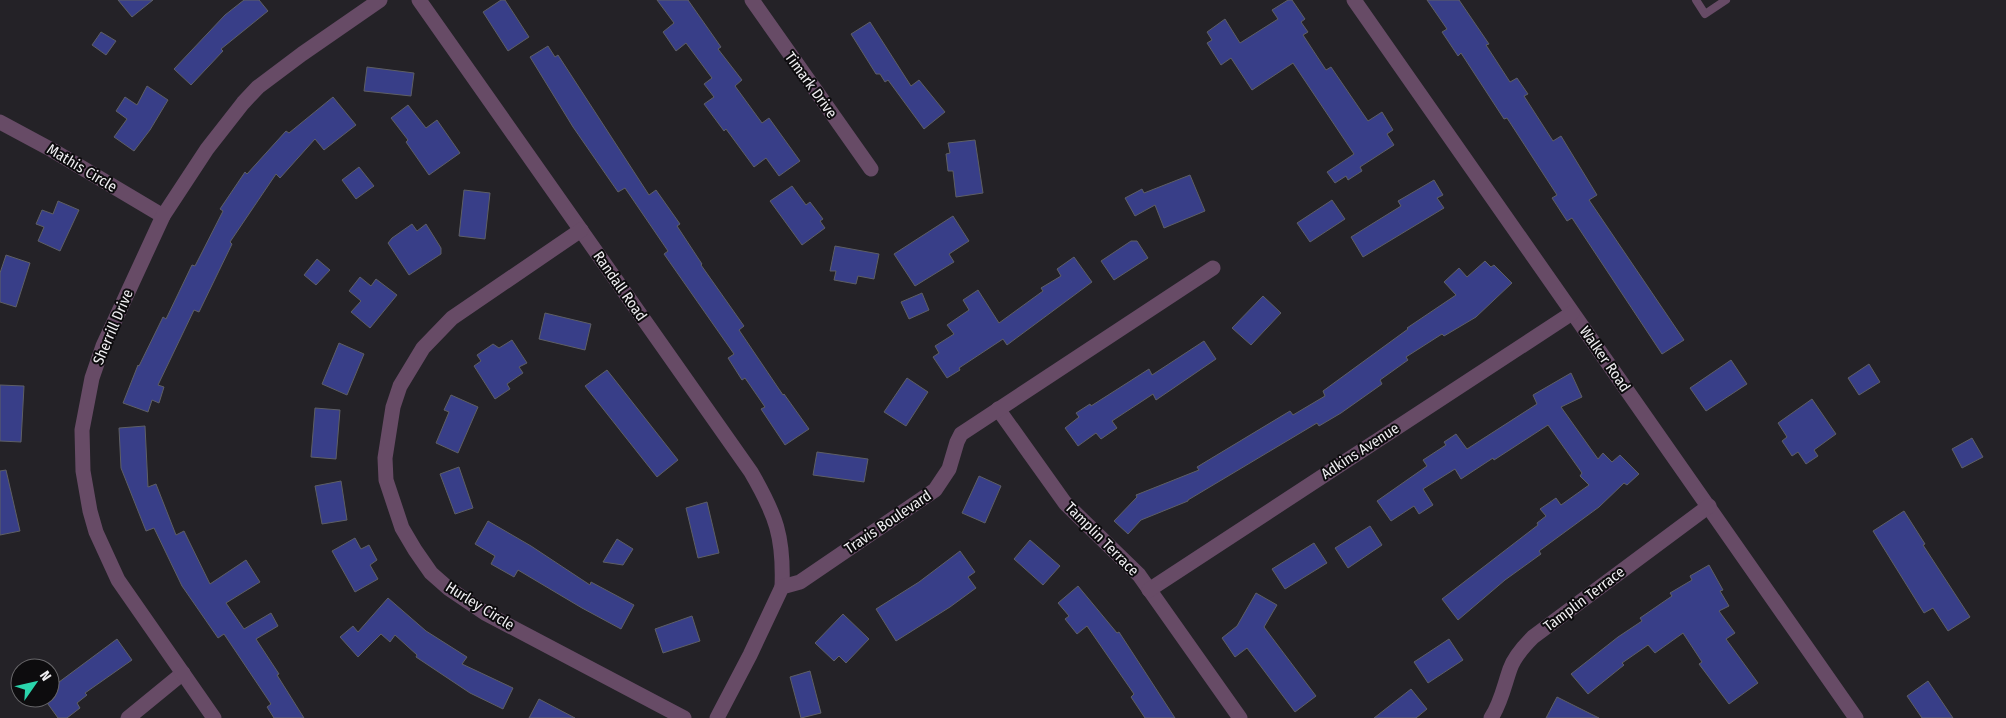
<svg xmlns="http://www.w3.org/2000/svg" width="2006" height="718" viewBox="0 0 2006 718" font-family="'Fira Sans Condensed',sans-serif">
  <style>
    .building { fill: #383e88; stroke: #5e5f65 }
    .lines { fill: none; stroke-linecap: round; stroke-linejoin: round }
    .service { stroke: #674b66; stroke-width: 8 }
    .minor { stroke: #674b66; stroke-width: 15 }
    .labels { text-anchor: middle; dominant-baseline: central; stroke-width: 4; stroke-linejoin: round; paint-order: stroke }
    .street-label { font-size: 15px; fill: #efeef1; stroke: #0d0c0e }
  </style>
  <rect width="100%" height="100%" fill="#242227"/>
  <!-- building -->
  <g class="building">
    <path d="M118 0H153L132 17Z"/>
    <path d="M244 0H259L268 11 221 49 223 51 191 85 174 69 225 15Z"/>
    <path d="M501 0H505L529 37 508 51 483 12Z"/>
    <path d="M657 0H688L721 47 718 49 742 80 735 86 762 123 769 118 800 161 779 176 766 158 754 167 726 129 724 131 704 104 714 97 704 84 712 78 686 43 676 51 663 32 674 23Z"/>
    <path d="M1288 0H1292L1305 19 1301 22 1308 32 1303 35 1326 70 1331 67 1368 121 1382 112 1393 130 1387 134 1394 145 1360 167 1362 171 1348 180 1346 176 1335 183 1327 172 1354 154 1293 63 1252 90 1231 58 1221 65 1207 43 1212 40 1207 32 1225 19 1240 43 1278 19 1272 10Z"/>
    <path d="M1427 0H1459L1489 44 1486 45 1510 82 1517 78 1528 94 1524 96 1553 141 1561 136 1597 195 1589 200 1684 340 1662 354 1572 218 1567 221 1552 198 1557 195 1507 118 1504 119 1461 53 1458 56 1442 32 1447 29Z"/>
    <path d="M870 22 911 86 919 80 945 112 924 129 888 80 885 82 880 74H876L851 34Z"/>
    <path d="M101 32 116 41 106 55 92 45Z"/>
    <path d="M548 46 555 57 558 55 649 195 656 190 680 224 677 226 702 264 701 265 744 326 739 330 783 395 784 394 809 429 785 445 761 409 765 407 745 378 742 380 728 358 734 354 664 254 668 251 625 188 618 192 573 127 530 57Z"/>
    <path d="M367 67 414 73 411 96 364 91Z"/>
    <path d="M147 86 168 100 150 130 134 151 114 137 127 119 116 111 125 97 137 105Z"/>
    <path d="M333 97 356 125 324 150 315 139 280 178 276 174 230 242 232 244 199 312 194 310 158 385 164 387 159 403 152 400 148 412 123 403 138 365 139 366 163 317 166 319 192 265 195 266 223 211 220 209 245 172 247 174 286 131 289 133Z"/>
    <path d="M408 105 426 128 437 120 460 153 429 175 406 142 408 140 391 118Z"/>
    <path d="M975 140 983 193 956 197 953 171H948L946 154 950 153 948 143Z"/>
    <path d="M359 167 374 186 356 199 342 180Z"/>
    <path d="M1190 175 1205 211 1164 228 1155 205 1135 216 1125 198 1142 189 1144 193Z"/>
    <path d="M1434 180 1443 195 1437 198 1444 208 1363 257 1351 237 1401 206 1398 201Z"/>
    <path d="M792 186 806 205 810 202 823 219 820 221 825 228 802 245 770 201Z"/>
    <path d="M464 190 490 193 485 239 459 236Z"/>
    <path d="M1332 200 1345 219 1310 242 1297 223Z"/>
    <path d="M58 201 79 210 60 251 38 241 44 227 36 224 42 210 53 214Z"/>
    <path d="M953 216 969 241 949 254 954 262 915 286 894 254Z"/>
    <path d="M412 224 417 231 426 224 441 248V254L409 275 388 243 392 238Z"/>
    <path d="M1131 241H1137L1148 258 1114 280 1101 261Z"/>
    <path d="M835 246 879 254 874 279 858 276 856 284 834 280 836 271H830Z"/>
    <path d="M6 255 30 263 16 307 0 302V273Z"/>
    <path d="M1074 257 1092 282 1007 345 1003 339 959 368 960 370 947 378 933 357 939 353 935 346 954 334 947 325 969 310 963 300 978 290 999 323 1043 291 1041 288 1061 276 1057 269Z"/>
    <path d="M317 259 330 270 316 285 304 275Z"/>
    <path d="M1485 261 1491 267 1494 265 1512 283 1476 317 1444 336 1442 334 1406 357 1408 360 1380 380 1382 384 1341 413 1319 426 1317 423 1188 500V501L1141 520 1128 534 1114 521 1137 497 1136 495 1199 470 1197 467 1290 411 1293 415 1325 396 1323 391 1408 329 1407 328 1456 295 1444 282 1459 268 1467 277Z"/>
    <path d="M360 277 371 286 376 279 397 295 370 328 351 312 361 301 349 291Z"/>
    <path d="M922 293 929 310 909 319 901 302Z"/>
    <path d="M1263 296 1281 313 1251 345 1232 328Z"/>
    <path d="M545 313 591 324 585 350 539 339Z"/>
    <path d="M512 340 527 363 519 367 523 373 507 384 510 389 495 399 474 366 481 361 477 355 493 344 499 348Z"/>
    <path d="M1204 341 1216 359 1156 400 1153 394 1112 421 1117 428 1101 439 1096 433 1078 446 1065 428 1079 417 1076 413 1090 404 1091 406 1149 369 1152 375Z"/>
    <path d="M339 343 364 354 347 395 322 384Z"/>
    <path d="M1731 360 1747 384 1706 411 1690 388Z"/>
    <path d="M1869 364 1880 382 1859 395 1848 378Z"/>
    <path d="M607 370 678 460 657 477 585 386Z"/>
    <path d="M1571 373 1582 397 1561 407 1598 459 1603 453 1612 462 1620 455 1639 474 1627 485 1624 483 1599 507 1539 551 1541 554 1505 580 1458 620 1442 599 1538 525 1537 523 1546 516 1540 509 1556 498 1561 505 1589 485 1580 476 1582 473 1548 425 1494 460 1493 458 1461 479 1455 469 1423 489 1433 505 1419 514 1414 506 1391 521 1377 501 1427 466 1423 460 1446 445 1444 442 1456 434 1467 449 1537 404 1533 395Z"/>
    <path d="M907 378 928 392 906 426 884 412Z"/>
    <path d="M0 385 24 386 21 442 0 441Z"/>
    <path d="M451 395 478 407 458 453 436 443 449 412 444 410Z"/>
    <path d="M1812 399 1836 434 1814 450 1818 456 1806 464 1798 452 1792 456 1782 441 1787 437 1778 423Z"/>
    <path d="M315 408 340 410 336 459 311 457Z"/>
    <path d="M145 426 148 487 156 484 176 535 184 531 210 584 246 560 260 582 226 603 244 629 271 613 278 626 256 639 279 674 277 675 304 718H274L267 707 271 704 224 634 218 638 182 586 154 528 146 531 121 468 119 428Z"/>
    <path d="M1972 438 1983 457 1962 468 1952 449Z"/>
    <path d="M817 452 868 459 864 482 813 475Z"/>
    <path d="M459 467 473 508 455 514 440 474Z"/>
    <path d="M6 470 20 531 0 535V471Z"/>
    <path d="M979 476 1001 486 985 523 962 513Z"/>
    <path d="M341 481 347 520 322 524 315 486Z"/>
    <path d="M707 502 719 553 698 558 686 508Z"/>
    <path d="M1904 511 1925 544 1923 545 1970 617 1948 631 1933 608 1924 613 1873 531Z"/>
    <path d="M488 521 531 546 590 585 591 582 634 605 621 629 582 608 518 570 514 577 491 564 495 556 475 544Z"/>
    <path d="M1370 526 1382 545 1348 568 1335 548Z"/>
    <path d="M355 538 361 549 369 545 377 560 370 565 378 579 355 592 332 551Z"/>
    <path d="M617 539 633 549 623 565 603 562Z"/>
    <path d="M1030 540 1060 566 1043 585 1014 559Z"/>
    <path d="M1314 543 1327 563 1285 589 1272 569Z"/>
    <path d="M960 551 975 572 968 577 976 588 950 607 896 641 876 609 919 582Z"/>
    <path d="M1709 565 1723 590 1720 591 1729 606 1719 611 1735 633 1726 639 1758 683 1729 704 1699 664 1702 662 1683 633 1655 653 1648 645 1622 663 1624 665 1588 694 1571 674 1618 637 1642 621 1640 618 1672 596 1670 593 1692 580 1690 576Z"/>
    <path d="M1078 586 1117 633 1119 632 1175 718H1145L1131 697 1134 694 1087 626 1077 634 1065 619 1069 616 1058 603Z"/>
    <path d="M1256 593 1277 605 1264 627 1316 696 1295 712 1247 648 1235 657 1222 638 1237 626Z"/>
    <path d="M388 598 426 631 467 657 462 664 513 688 503 709 470 693 416 657 417 655 395 635 390 642 381 634 358 657 340 637 353 626 358 632Z"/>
    <path d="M843 614 869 639 846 663 839 656 834 661 815 643Z"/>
    <path d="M692 616 700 641 663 653 655 629Z"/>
    <path d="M117 639 132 660 85 693 87 695 77 703 80 708 67 718H58L45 700 50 698 54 693 51 688Z"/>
    <path d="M1449 639 1463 660 1428 683 1414 662Z"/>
    <path d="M810 671 821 713 801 718 790 677Z"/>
    <path d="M1928 681 1953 718H1922L1907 696Z"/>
    <path d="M1411 689 1427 709 1416 718H1374Z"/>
    <path d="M1557 697 1599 718H1546Z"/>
    <path d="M539 699 575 718H529Z"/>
  </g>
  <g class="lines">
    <!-- service -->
    <path class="service" d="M1696 0 1705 14 1726 0"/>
    <!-- minor -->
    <g class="minor">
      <path d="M419 0 751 472C776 515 784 537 782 587"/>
      <path d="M752 0 871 169"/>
      <path d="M1354 0 1856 718"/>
      <path d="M0 122 52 150 163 216"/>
      <path d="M581 230 452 318 423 348 400 386 393 407 385 458 386 480 402 528 415 550 431 573 448 588 485 613 684 718"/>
      <path d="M998 409 1065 503 1139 575 1240 718"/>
      <path d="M1149 590 1572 313"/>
      <path d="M128 718 183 673"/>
      <path d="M214 718 118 580 96 532 90 511 83 471 82 430 92 378 103 346 163 216 207 149 243 103 258 87 302 54 380 0"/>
      <path d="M717 718 750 655 782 587 800 582 935 490 949 469 957 442 961 434 1213 268"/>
      <path d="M1491 718C1501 703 1504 686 1510 669 1514 657 1524 646 1533 637L1709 506"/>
    </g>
  </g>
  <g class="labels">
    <!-- street labels -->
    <g class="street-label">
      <text transform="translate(811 85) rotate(54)">Timark Drive</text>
      <text transform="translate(82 168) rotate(31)">Mathis Circle</text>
      <text transform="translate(620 286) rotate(55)">Randall Road</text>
      <text transform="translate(113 327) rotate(-67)">Sherrill Drive</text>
      <text transform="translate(1605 359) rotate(55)">Walker Road</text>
      <text transform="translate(1360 451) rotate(-33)">Adkins Avenue</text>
      <text transform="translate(888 522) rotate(-34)">Travis Boulevard</text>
      <text transform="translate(1102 539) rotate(45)">Tamplin Terrace</text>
      <text transform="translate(1584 599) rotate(-37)">Tamplin Terrace</text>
      <text transform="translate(480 606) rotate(32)">Hurley Circle</text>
    </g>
  </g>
  <!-- north arrow -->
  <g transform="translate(35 683) rotate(56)"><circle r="24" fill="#0d0c0e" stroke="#676669"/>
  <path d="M0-4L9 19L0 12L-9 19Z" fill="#2ad5ac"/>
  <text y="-8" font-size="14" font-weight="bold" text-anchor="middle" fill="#efeef1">N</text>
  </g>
</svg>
